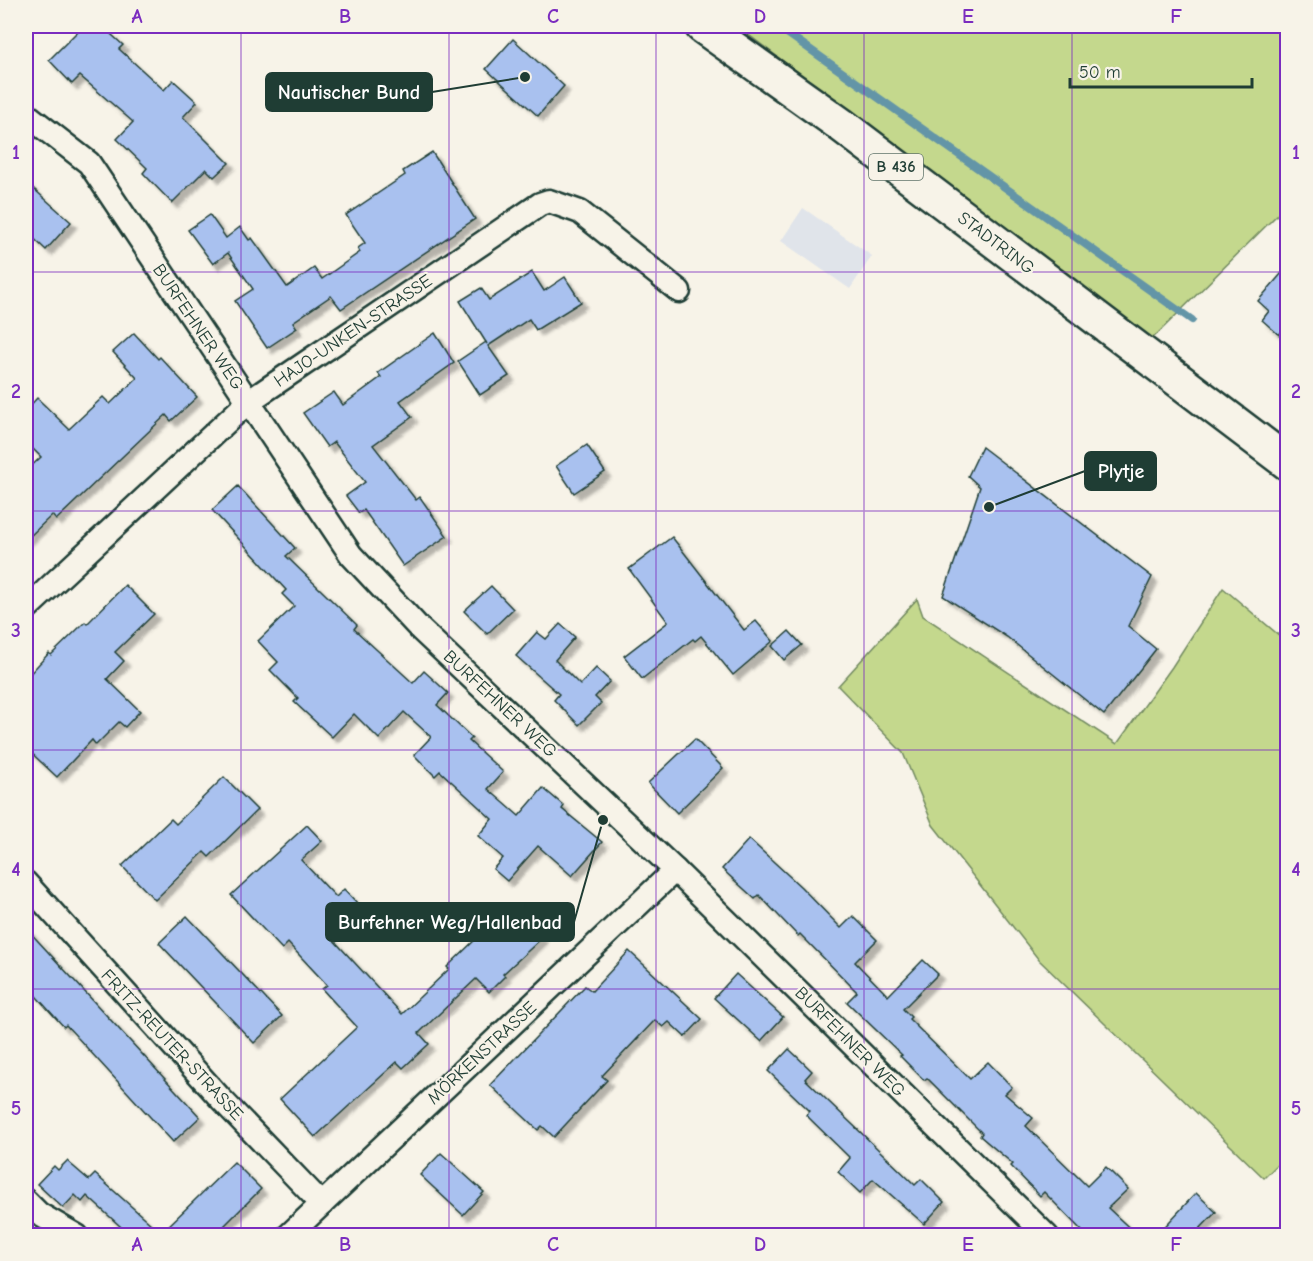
<svg xmlns="http://www.w3.org/2000/svg" width="1313" height="1261" viewBox="0 0 1313 1261" font-family="'Comic Neue',sans-serif">
  <style>
    .built { fill: #e0e4ea }
    .green { fill: #c4d88d; stroke: #728a60; stroke-width: 1.5 }
    .lines { fill: none; stroke-linecap: round; stroke-linejoin: round }
    .stream { stroke: #6495a7; stroke-width: 8 }
    .building { fill: #a9c1ef; stroke: #1f3d34; stroke-width: 1.5; filter: url(#shadow) }
    .street-casing { stroke: #1f3d34; stroke-width: 27 }
    .highway-casing { stroke: #1f3d34; stroke-width: 38 }
    .street { stroke: #f7f3e8; stroke-width: 22 }
    .highway { stroke: #f7f3e8; stroke-width: 33 }
    .grid { fill: none; stroke: #7b2cbf; stroke-width: 1.5; stroke-opacity: 0.55 }
    .labels { text-anchor: middle; dominant-baseline: central; stroke-width: 4.5; stroke-linejoin: round; paint-order: stroke }
    .shield { fill: #f7f3e8; stroke: #60746a; stroke-width: 1.5 }
    .shield-label { font-size: 16px; font-weight: bold; fill: #1f3d34 }
    .street-label { font-size: 18px; fill: #1f3d34; stroke: #f7f3e8 }
    .leader { fill: none; stroke: #1f3d34; stroke-width: 2 }
    .callout-dot { fill: #1f3d34; stroke: #f7f3e8; stroke-width: 2 }
    .callout { fill: #1f3d34; stroke: #1f3d34; stroke-width: 2 }
    .callout-label { font-size: 20px; text-anchor: middle; font-weight: bold; fill: #fff }
    .neatline { fill: none; stroke: #7b2cbf; stroke-width: 2 }
    .grid-label { font-size: 20px; text-anchor: middle; font-weight: bold; fill: #7b2cbf }
  </style>
  <defs>
    <filter id="shadow"><feDropShadow dx="5.5" dy="5.5" stdDeviation="1.5" flood-color="#0004"/></filter>
  </defs>
  <rect width="100%" height="100%" fill="#f7f3e8"/>
  <filter id="ink" filterUnits="userSpaceOnUse"><feTurbulence type="fractalNoise" baseFrequency=".0167" numOctaves="2"/><feDisplacementMap in="SourceGraphic" scale="12" xChannelSelector="R" yChannelSelector="G"/><feConvolveMatrix kernelMatrix="1 2 1 2 8 2 1 2 1" color-interpolation-filters="sRGB"/></filter>
  <g filter="url(#ink)">
    <!-- built -->
    <path class="built" d="M803 208 872 256 850 289 781 241Z"/>
    <!-- green -->
    <g class="green">
      <path d="M737 26H1287V205L1151 340 1098 301Z"/>
      <path d="M1223 588 1287 642 1288 1154 1264 1178 1039 960 933 825 903 753 838 686 917 599 923 616 1117 744 1172 667Z"/>
    </g>
    <g class="lines">
      <!-- stream -->
      <path class="stream" d="M777 26 1192 320"/>
    </g>
    <!-- building -->
    <g class="building">
      <path d="M83 26H102L123 45 119 49 164 90 173 80 197 102 183 117 229 163 214 177 206 169 172 203 143 173 147 168 117 139 133 122 80 76 72 84 49 60Z"/>
      <path d="M513 39 564 86 538 116 486 69Z"/>
      <path d="M432 152 475 219 341 309 331 296 293 322 297 328 267 348 235 301 253 289 228 253 213 264 188 230 210 215 226 238 240 227 249 240 252 238 287 287 314 268 322 279 360 252 358 248 365 243 346 215 405 175 403 171Z"/>
      <path d="M26 182 71 222 46 250 26 231Z"/>
      <path d="M1287 267V327L1286 326 1279 335 1262 320 1269 311 1258 301Z"/>
      <path d="M532 272 544 291 565 277 581 302 536 330 529 319 488 346 509 376 480 395 458 361 486 342 487 344 460 301 481 288 489 300Z"/>
      <path d="M134 333 158 359 160 357 197 397 171 421 166 415 56 520 52 515 26 540V471L41 457 26 442V410L37 398 69 429 103 397 110 404 137 378 113 352Z"/>
      <path d="M435 333 454 363 400 401 412 417 373 445 416 500 420 497 447 536 403 566 364 510 359 513 346 496 365 482 334 442 327 447 303 413 334 392 343 405 381 377 378 373Z"/>
      <path d="M587 445 605 472 574 493 556 466Z"/>
      <path d="M982 447 1152 577 1128 626 1156 649 1104 715 1007 637 943 596 980 487 968 476Z"/>
      <path d="M238 486 295 548 286 556 357 625 354 629 413 683 424 671 448 693 437 705 472 738 469 741 503 772 488 789 519 816 543 788 564 806 562 809 602 842 572 876 538 846 507 881 493 869 503 858 478 836 492 819 440 771 435 776 414 755 431 737 404 712 379 739 354 714 332 737 294 702 298 698 270 670 278 662 258 641 294 606 282 594 286 590 212 510Z"/>
      <path d="M672 537 744 630 756 621 773 641 733 675 701 636 695 641 693 639 642 679 624 656 668 622 629 569Z"/>
      <path d="M125 585 154 614 115 652 124 661 107 679 140 711 125 727 119 722 96 745 92 740 57 777 26 748V678L49 653 51 655 85 622 87 624Z"/>
      <path d="M491 586 513 609 487 634 464 611Z"/>
      <path d="M560 624 575 637 555 660 580 685 596 668 610 681 595 697 601 703 579 725 554 700 559 694 516 656 537 632 546 639Z"/>
      <path d="M789 631 802 645 784 660 772 646Z"/>
      <path d="M695 739 723 768 677 813 648 783Z"/>
      <path d="M224 777 257 810 209 857 204 852 155 900 122 866 171 819 176 824Z"/>
      <path d="M307 825 322 841 301 860 336 897 344 889 359 905 329 935 402 1014 449 969 447 967 511 905 542 938 503 974 505 976 489 992 476 979 419 1033 429 1044 403 1068 397 1062 315 1137 280 1099 357 1027 322 989 327 985 288 943 282 949 231 895Z"/>
      <path d="M749 839 801 887 841 928 853 916 877 940 855 962 888 996 923 960 938 974 903 1009 911 1017 909 1019 970 1079 988 1062 1012 1087 1005 1094 1033 1118 1026 1126 1087 1186 1106 1167 1128 1189 1108 1208 1138 1236H1087L1044 1192 1040 1196 1011 1166 1013 1164 980 1136 982 1133 927 1078 924 1080 900 1056 902 1055 847 1002 857 992 800 934 798 936 759 895 755 899 722 869Z"/>
      <path d="M187 916 282 1016 254 1043 159 943Z"/>
      <path d="M26 928 200 1117 173 1142 66 1025 64 1027 26 985Z"/>
      <path d="M629 951 702 1019 685 1037 669 1022 663 1027 655 1020 602 1076 607 1080 554 1137 542 1126 538 1130 490 1085 585 986 592 991Z"/>
      <path d="M736 974 783 1017 761 1041 714 998Z"/>
      <path d="M789 1049 812 1071 805 1079 852 1124 915 1185 921 1179 944 1202 924 1224 873 1179 860 1193 838 1172 850 1158 806 1115 810 1111 768 1071Z"/>
      <path d="M441 1153 484 1192 463 1215 420 1175Z"/>
      <path d="M67 1161 89 1180 95 1174 161 1233 234 1162 261 1189 214 1236H131L87 1196 82 1202 75 1195 63 1208 37 1184 54 1166 58 1170Z"/>
      <path d="M1196 1193 1216 1212 1193 1236H1156Z"/>
    </g>
    <g class="lines">
      <!-- street casing -->
      <g class="street-casing">
        <g id="street">
          <path d="M26 114 89 163 351 555 421 630 675 870 1047 1236"/>
          <path d="M26 609 248 402 540 204 549 201 580 212 679 291"/>
          <path d="M26 883 221 1099 322 1204"/>
          <path d="M26 1201 39 1214 77 1236"/>
          <path d="M288 1236 675 870"/>
        </g>
      </g>
      <!-- highway casing -->
      <g class="highway-casing">
        <path id="highway" d="M702 26 840 124 1288 463"/>
      </g>
      <!-- street -->
      <use href="#street" class="street"/>
      <!-- highway -->
      <use href="#highway" class="highway"/>
    </g>
  </g>
  <!-- grid -->
  <path class="grid" d="M241 26V1236M449 26V1236M656 26V1236M864 26V1236M1072 26V1236M26 272H1288M26 511H1288M26 750H1288M26 989H1288"/>
  <g class="labels">
    <!-- shield labels -->
    <rect class="shield" x="869" y="154" width="54" height="26" rx="4.5"/>
    <g class="shield-label">
      <text x="896" y="167">B 436</text>
    </g>
    <!-- street labels -->
    <g class="street-label">
      <text transform="translate(996 243) rotate(37)">STADTRING</text>
      <text transform="translate(198 327) rotate(56)">BURFEHNER WEG</text>
      <text transform="translate(353 331) rotate(-34)">HAJO-UNKEN-STRASSE</text>
      <text transform="translate(500 704) rotate(43)">BURFEHNER WEG</text>
      <text transform="translate(850 1042) rotate(45)">BURFEHNER WEG</text>
      <text transform="translate(172 1045) rotate(47)">FRITZ-REUTER-STRASSE</text>
      <text transform="translate(482 1053) rotate(-43)">MÖRKENSTRASSE</text>
    </g>
  </g>
  <!-- callouts -->
  <path class="leader" d="M525 77L432 92M989 507L1085 471M603 820L574 922"/>
  <g class="callout-dot">
    <circle cx="525" cy="77" r="6"/>
    <circle cx="989" cy="507" r="6"/>
    <circle cx="603" cy="820" r="6"/>
  </g>
  <g class="callout">
    <rect x="266" y="73" width="166" height="38" rx="6"/>
    <rect x="1085" y="452" width="71" height="38" rx="6"/>
    <rect x="326" y="903" width="248" height="38" rx="6"/>
  </g>
  <g class="callout-label">
    <text x="349" y="99">Nautischer Bund</text>
    <text x="1121" y="478">Plytje</text>
    <text x="450" y="929">Burfehner Weg/Hallenbad</text>
  </g>
  <!-- margin -->
  <rect width="1313" height="1261" fill="none" stroke="#f7f3e8" stroke-width="66"/>
  <!-- scale -->
  <path d="M1070 78v9h182v-9" fill="none" stroke="#1f3d34" stroke-width="3"/>
  <text x="1079" y="78" font-size="18" fill="#1f3d34" stroke="#f7f3e8" stroke-width="4.5" paint-order="stroke">50 m</text>
  <rect x="33" y="33" width="1247" height="1195" class="neatline"/>
  <g class="grid-label">
    <text x="137" y="23">A</text>
    <text x="345" y="23">B</text>
    <text x="553" y="23">C</text>
    <text x="760" y="23">D</text>
    <text x="968" y="23">E</text>
    <text x="1176" y="23">F</text>
    <text x="16" y="159">1</text>
    <text x="1296" y="159">1</text>
    <text x="16" y="398">2</text>
    <text x="1296" y="398">2</text>
    <text x="16" y="637">3</text>
    <text x="1296" y="637">3</text>
    <text x="16" y="876">4</text>
    <text x="1296" y="876">4</text>
    <text x="16" y="1115">5</text>
    <text x="1296" y="1115">5</text>
    <text x="137" y="1251">A</text>
    <text x="345" y="1251">B</text>
    <text x="553" y="1251">C</text>
    <text x="760" y="1251">D</text>
    <text x="968" y="1251">E</text>
    <text x="1176" y="1251">F</text>
  </g>
</svg>
